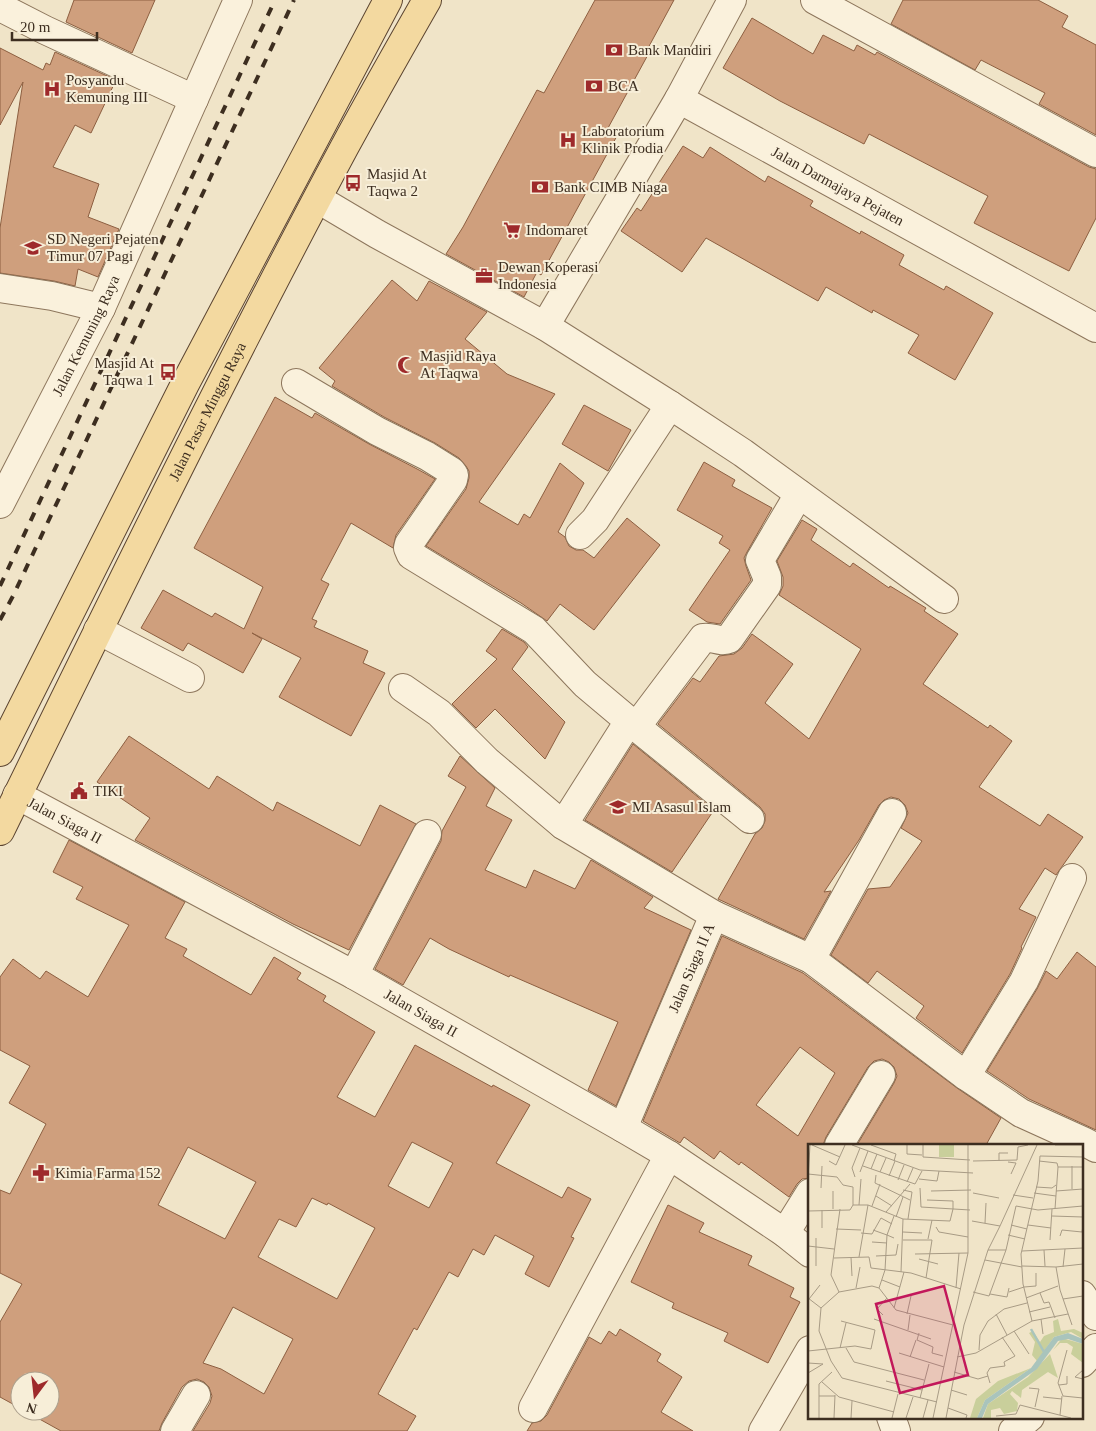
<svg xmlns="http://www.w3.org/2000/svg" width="1096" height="1431" viewBox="0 0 1096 1431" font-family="'Times New Roman',serif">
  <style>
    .building { fill: #cf9f7d; stroke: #8d5f41; fill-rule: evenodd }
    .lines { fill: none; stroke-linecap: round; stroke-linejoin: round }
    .minor-casing { stroke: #8d765c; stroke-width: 30 }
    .primary-casing { stroke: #5b4430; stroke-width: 30 }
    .minor { stroke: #faf1dc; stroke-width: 28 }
    .primary { stroke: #f3d9a0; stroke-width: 28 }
    .rail { stroke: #3d2e20; stroke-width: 4; stroke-dasharray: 9 9; stroke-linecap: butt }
    .labels { text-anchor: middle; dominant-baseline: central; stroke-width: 4; stroke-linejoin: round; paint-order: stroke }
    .poi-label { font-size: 15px; fill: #3d2e20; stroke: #f7eed8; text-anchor: start }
    .street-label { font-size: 15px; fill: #3d2e20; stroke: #f7eed8 }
    .inset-river { fill: none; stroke: #a9c4bc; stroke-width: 2.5 }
    .inset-road { fill: none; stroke: #a89b85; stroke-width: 1 }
    .view { fill: #c2185b; fill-opacity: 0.15; stroke: #c2185b; stroke-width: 2.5 }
    .inset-edge { fill: none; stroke: #3d2e20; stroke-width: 2.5 }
  </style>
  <rect width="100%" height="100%" fill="#f0e4c8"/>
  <!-- building -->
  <g class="building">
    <path d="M74 0H155L132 53 66 22Z"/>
    <path d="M595 0H674L647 50 650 51 608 128 618 134 541 275 537 272 524 297 446 254 463 227 537 90 544 93Z"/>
    <path d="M903 0H1038L1068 16 1062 27 1096 45V135L1039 104 1045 93 981 60 975 70 891 24Z"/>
    <path d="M752 18 813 54 823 35 854 51 857 45 875 55 877 52 1089 167 1096 169V218L1069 271 974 223 988 196 869 134 864 144 780 101 723 68Z"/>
    <path d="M0 48 43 70 46 63 50 65 55 52 116 80 91 133 75 125 53 167 99 184 88 217 119 229 98 277 78 269 75 286 54 281 0 273V228L23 82 0 125Z"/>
    <path d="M683 146 703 158 710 147 765 182 768 176 813 201 810 206 860 234 861 231 904 255 899 265 944 290 946 286 993 313 955 380 908 353 919 335 873 310 872 313 826 287 818 301 706 238 682 272 621 231 637 208 641 211Z"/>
    <path d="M392 280 417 301 429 281 487 312 465 339 507 374 555 394 479 502 518 525 524 514 530 518 560 463 584 483 558 532 565 537 569 546 576 550H583L594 558 627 518 660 545 594 630 560 604 547 621 521 603 426 546 466 489 469 478V471L466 466 459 458 435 443 384 417 332 386 335 381 319 368Z"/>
    <path d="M275 397 312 418 315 413 369 444 419 470 435 479 396 535 393 548 351 523 321 580 329 584 312 619 317 621 314 627 368 651 363 663 385 673 351 736 279 697 301 658 252 633 262 639 243 673 188 643 183 651 141 628 163 590 212 617 215 613 244 629 263 587 194 548Z"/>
    <path d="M584 405 631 430 608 471 562 444Z"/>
    <path d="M704 462 735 480 732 486 772 508 747 552 744 558 746 566 751 580 720 624 707 622 689 610 730 550 719 543 723 536 677 510Z"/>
    <path d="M802 520 817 529 811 540 850 567 853 563 889 588 890 586 926 608 924 611 958 634 923 684 988 728 990 725 1012 741 979 787 1040 826 1048 814 1083 837 1056 875 1045 868 1019 909 1036 917 1021 947 1022 948 1010 974 962 1053 916 1018 924 1006 877 971 868 983 831 955 868 889 890 887 922 841 901 828 908 813 905 805 899 799 891 797 884 800 879 805 859 840 824 892 831 891 804 939 718 899 755 834 762 828 765 821V814L760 807 658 724 693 678 700 682 719 656 734 654 742 648 752 634 793 664 765 703 809 739 861 649 779 595 783 586V577L777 561Z"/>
    <path d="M502 629 524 642 528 647 512 669 565 722 545 759 495 709 476 728 452 704 497 659 486 651Z"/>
    <path d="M129 736 209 789 217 776 273 811 277 802 360 846 380 805 416 824 349 950 293 924 135 840 150 818 97 782Z"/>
    <path d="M633 744 714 810 672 872 585 820Z"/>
    <path d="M460 756 495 788 486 806 512 820 485 870 526 888 534 870 575 889 591 860 653 897 644 908 691 930 616 1106 588 1090 618 1022 510 975 509 977 449 949 430 938 403 985 375 969 441 841 442 831 466 787 448 776Z"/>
    <path d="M69 840 185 902 165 938 187 949 183 956 251 995 274 957 301 973 297 979 326 996 323 1001 375 1032 337 1097 375 1117 415 1045 492 1087 493 1085 530 1105 496 1163 562 1198 568 1187 591 1199 571 1237 574 1238 549 1287 525 1274 534 1256 495 1235 484 1255 473 1249 458 1277 449 1272 417 1330 414 1328 378 1394 416 1416 407 1431H193L210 1403 212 1396 209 1387 204 1382 197 1379 189 1381 182 1387 162 1423 159 1431H61L25 1411H50V1381H20V1408L0 1397V1322L22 1284 0 1273V1190L10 1194 46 1124 9 1103 30 1066 0 1050V977L13 959 40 979 46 971 88 997 129 925 76 899 83 887 53 872ZM412 1142 453 1163 429 1208 388 1186ZM188 1147 256 1182 225 1239 158 1205ZM312 1198 327 1205 328 1203 375 1228 337 1299 258 1257 279 1219 296 1227ZM233 1307 293 1339 264 1394 221 1369 203 1363Z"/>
    <path d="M722 936 803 973 957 1088 1001 1118 986 1145H857L894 1083 897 1076 894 1067 889 1062 882 1059 874 1061 868 1067 826 1137 823 1145H810V1178L802 1179 797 1184 789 1197 741 1162 739 1165 720 1151 714 1159 684 1137 680 1143 643 1121ZM800 1047 835 1073 798 1136 756 1105Z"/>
    <path d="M1077 952 1096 967V1130L1029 1099 987 1071 1037 989 1046 971 1057 979Z"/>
    <path d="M668 1205 704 1223 699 1232 752 1256 748 1265 794 1288 790 1297 800 1302 768 1363 724 1341 728 1333 672 1308 674 1303 631 1282Z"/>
    <path d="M620 1329 661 1354 657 1361 682 1377 661 1412 693 1431H527L532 1423 541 1421 547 1415 589 1337 601 1344 609 1331 616 1336Z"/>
  </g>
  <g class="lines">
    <!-- minor casing -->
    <g class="minor-casing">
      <g id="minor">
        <path d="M815 0 1096 153"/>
        <path d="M0 7 45 30 194 99"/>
        <path id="s1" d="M679 99 1096 328"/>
        <path d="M318 199 377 234 545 326 670 405 743 453 944 599"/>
        <path d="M0 288 52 296 101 308"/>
        <path d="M545 326 679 99 732 0"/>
        <path d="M296 383 377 431 427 456 451 471 454 475 453 480 409 544 408 548 411 555 534 630 585 684 629 721 563 825"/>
        <path id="s2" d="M0 504 101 308 238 0"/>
        <path d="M580 535 595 520 670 405"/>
        <path d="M98 630 190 678"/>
        <path d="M403 688 439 713 487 761 563 825 714 915 811 959 966 1076 1021 1113 1085 1142 1096 1148"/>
        <path d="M629 721 750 819"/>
        <path d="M636 727 703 638C712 636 720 643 729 639L767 585V577L760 560 799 494"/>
        <path id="s3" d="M17 795 354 975 623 1128 669 1155 785 1233 810 1253"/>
        <path d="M811 959 892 813"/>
        <path d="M354 975 427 834"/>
        <path d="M966 1076 1024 981 1072 878"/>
        <path id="s4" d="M623 1128 714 915"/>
        <path d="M839 1145 881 1075"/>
        <path d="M785 1233 810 1193"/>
        <path d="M1082 1295 1096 1316"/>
        <path d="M1082 1363 1096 1348"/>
        <path d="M533 1408 669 1155"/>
        <path d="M891 1417 896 1431"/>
        <path d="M175 1431 196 1395"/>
        <path d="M763 1431 810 1350"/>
        <path d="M1013 1431 1030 1417"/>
      </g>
    </g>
    <!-- primary casing -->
    <g class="primary-casing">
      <g id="primary">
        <path d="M0 752 185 384 388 0"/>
        <path id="s5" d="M0 831C112 602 224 372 344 148 371 98 399 49 427 0"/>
      </g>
    </g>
    <!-- minor -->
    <use href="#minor" class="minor"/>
    <!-- primary -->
    <use href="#primary" class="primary"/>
    <!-- rail -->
    <g class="rail">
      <path d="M0 586 275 0"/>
      <path d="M0 620 13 596 294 0"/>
    </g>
  </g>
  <!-- icons -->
  <defs>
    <g id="bank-bare" transform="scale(1.35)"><path d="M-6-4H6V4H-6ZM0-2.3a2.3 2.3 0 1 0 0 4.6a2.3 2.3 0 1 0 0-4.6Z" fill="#9e2a2b" stroke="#f7eed8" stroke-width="2.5" paint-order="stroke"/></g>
    <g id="hospital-bare" transform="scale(1.35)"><path d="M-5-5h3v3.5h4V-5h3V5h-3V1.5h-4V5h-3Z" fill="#9e2a2b" stroke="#f7eed8" stroke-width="2.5" paint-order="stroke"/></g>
    <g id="bus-bare" transform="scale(1.35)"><path d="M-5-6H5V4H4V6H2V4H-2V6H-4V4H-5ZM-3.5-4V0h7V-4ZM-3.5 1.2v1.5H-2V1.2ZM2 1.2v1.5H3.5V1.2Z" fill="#9e2a2b" stroke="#f7eed8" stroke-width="2.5" paint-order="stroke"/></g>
    <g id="supermarket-bare" transform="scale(1.35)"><path d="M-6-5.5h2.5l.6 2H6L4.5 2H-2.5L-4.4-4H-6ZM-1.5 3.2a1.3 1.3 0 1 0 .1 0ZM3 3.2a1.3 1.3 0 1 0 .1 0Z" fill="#9e2a2b" stroke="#f7eed8" stroke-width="2.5" paint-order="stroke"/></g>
    <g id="school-bare" transform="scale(1.35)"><path d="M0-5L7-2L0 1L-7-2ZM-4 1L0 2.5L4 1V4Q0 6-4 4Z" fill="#9e2a2b" stroke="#f7eed8" stroke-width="2.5" paint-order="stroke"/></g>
    <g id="office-bare" transform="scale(1.35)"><path d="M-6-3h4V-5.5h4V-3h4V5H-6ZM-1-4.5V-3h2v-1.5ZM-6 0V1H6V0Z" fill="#9e2a2b" stroke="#f7eed8" stroke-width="2.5" paint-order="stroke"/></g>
    <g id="mosque-bare" transform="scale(1.35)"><path d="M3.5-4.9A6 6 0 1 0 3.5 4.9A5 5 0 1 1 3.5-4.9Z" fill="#9e2a2b" stroke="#f7eed8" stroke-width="2.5" paint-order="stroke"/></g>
    <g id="civic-bare" transform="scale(1.35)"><path d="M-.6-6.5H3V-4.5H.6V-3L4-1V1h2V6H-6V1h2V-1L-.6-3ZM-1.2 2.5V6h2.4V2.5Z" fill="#9e2a2b" stroke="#f7eed8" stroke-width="2.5" paint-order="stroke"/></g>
    <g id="pharmacy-bare" transform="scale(1.35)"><path d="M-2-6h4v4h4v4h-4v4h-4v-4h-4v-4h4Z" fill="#9e2a2b" stroke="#f7eed8" stroke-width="2.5" paint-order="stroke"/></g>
  </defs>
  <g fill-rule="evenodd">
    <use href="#bank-bare" x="614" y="50"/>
    <use href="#bank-bare" x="594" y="86"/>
    <use href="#hospital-bare" x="52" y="89"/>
    <use href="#hospital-bare" x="568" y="140"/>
    <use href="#bus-bare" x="353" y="183"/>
    <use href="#bank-bare" x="540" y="187"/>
    <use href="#supermarket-bare" x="512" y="230"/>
    <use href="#school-bare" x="33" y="248"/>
    <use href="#office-bare" x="484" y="276"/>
    <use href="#mosque-bare" x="406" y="365"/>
    <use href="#bus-bare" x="168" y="372"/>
    <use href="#civic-bare" x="79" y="791"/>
    <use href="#school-bare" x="618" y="807"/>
    <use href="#pharmacy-bare" x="41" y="1173"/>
  </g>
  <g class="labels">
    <!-- poi labels -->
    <g class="poi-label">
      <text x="628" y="50">Bank Mandiri</text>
      <text x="66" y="80">Posyandu<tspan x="66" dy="17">Kemuning III</tspan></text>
      <text x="608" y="86">BCA</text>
      <text x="582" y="131">Laboratorium<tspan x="582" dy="17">Klinik Prodia</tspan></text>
      <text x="367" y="174">Masjid At<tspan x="367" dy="17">Taqwa 2</tspan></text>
      <text x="554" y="187">Bank CIMB Niaga</text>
      <text x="526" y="230">Indomaret</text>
      <text x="47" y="239">SD Negeri Pejaten<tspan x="47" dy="17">Timur 07 Pagi</tspan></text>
      <text x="498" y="267">Dewan Koperasi<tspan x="498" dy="17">Indonesia</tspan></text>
      <text x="420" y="356">Masjid Raya<tspan x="420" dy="17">At Taqwa</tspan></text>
      <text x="154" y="363" text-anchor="end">Masjid At<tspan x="154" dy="17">Taqwa 1</tspan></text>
      <text x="93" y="791">TIKI</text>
      <text x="632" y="807">MI Asasul Islam</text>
      <text x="55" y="1173">Kimia Farma 152</text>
    </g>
    <!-- street labels -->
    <g class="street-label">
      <text stroke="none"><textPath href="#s1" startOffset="181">Jalan Darmajaya Pejaten</textPath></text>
      <text stroke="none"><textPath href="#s2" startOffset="189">Jalan Kemuning Raya</textPath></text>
      <text stroke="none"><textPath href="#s5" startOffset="468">Jalan Pasar Minggu Raya</textPath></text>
      <text stroke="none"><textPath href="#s3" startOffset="54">Jalan Siaga II</textPath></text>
      <text stroke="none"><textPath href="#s4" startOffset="174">Jalan Siaga II A</textPath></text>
      <text stroke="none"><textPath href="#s3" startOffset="459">Jalan Siaga II</textPath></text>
    </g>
  </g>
  <!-- overview -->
  <g transform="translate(808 1144)">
    <rect width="275" height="275" fill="#f0e4c8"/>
    <path d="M131 1H146V13H131ZM250 175 253 187 266 185 275 189V195L263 188 246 193 229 217 224 211 227 198 221 189 225 187 232 198 236 192 246 188 245 177ZM254 194 275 200V219L263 210 265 203 259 199H252L245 206ZM242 210 250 234 240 228 214 246 213 254 204 247 202 250 210 259 209 267 196 270 192 264 183 266V274H175L180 260 220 233ZM223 224 177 256 169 274H162L168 255 190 237Z" fill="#c9cf9b"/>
    <path d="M260 189 275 195V200L260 195 250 197 229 225 180 260 174 274H169L177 256 223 224 246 193Z" fill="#a9c4bc"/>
    <path class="inset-river" d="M223 185 236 208"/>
    <path class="inset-road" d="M4 1 32 13M44 1 112 26 165 29M63 1 88 10 86 17M99 1V10L114 11M115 1V13L162 16M247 1H275M21 17 28 21 37 1M165 17 209 16 210 3 220 1M191 17V9H200M231 17 249 19 250 23H275M200 18 208 19 203 30M55 22 107 40 114 27M264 22V45M63 25 69 10M52 28 60 7M72 28 78 14M0 30 29 33 35 41 45 43V61M68 31 67 39 102 56M81 32 87 17M47 33 44 24 52 4M0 35 2 1M111 35 129 37 131 27M90 36 96 21M99 38 105 24M228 43 244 44 248 41M13 44 14 22M112 44 113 63 162 66M95 46 104 48 100 75M123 47 163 46M248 47 275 45M165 49 191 54M226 49 248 52M205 51 225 54M68 52 84 62M119 56 145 57V65M51 61 53 35M64 62 72 40M25 65V47M247 65 250 23M0 67 42 66 45 61H60L95 75 142 77 145 65M78 68 102 40M244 72 275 73M88 73 95 53M164 77 192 82 229 1M177 79 178 59M203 81 219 85M220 81 243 84M128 83 131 88 160 93M14 84V66M28 85 53 86M65 86 79 91 86 72M95 88 114 89M53 89 64 90 73 74 84 80M200 91 217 95M252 92 254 86 274 88 275 82M8 94V122M120 95 124 76M95 96H124L118 134M242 96 244 65M64 98 79 99M0 102 26 105M180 106H198M236 106 237 122M214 107 275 104M107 110 160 109M68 112 88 111 90 100M43 113 44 132M51 113 60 61M26 114 61 113 63 124 103 129 153 145M111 115 130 120M177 116 214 123M214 122 248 123 275 120M248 123 252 146 264 181M255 123 257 105M93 128 95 75M74 136 92 143M216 143 228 142V129M48 144 52 123M71 144 77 126 79 91 86 94M148 144 151 109M31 148 23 131 32 65M165 148 181 152 198 106 208 62 230 66 275 62M201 148 216 143M232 149 236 159 241 158 247 174M182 150 199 153 201 144M0 154 13 164 11 187 23 217 34 234 129 258M218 154 250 142M1 155 12 141M255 155 275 152M13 164 31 148 64 142 71 144 88 166 145 181M86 164 96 128M221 168 242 163M99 170 103 152M188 170 199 191M75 171 69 165 79 154M66 175 123 195M233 175 235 190M224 177 215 140 213 110 230 37 232 12 275 13M100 186 102 171M206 187 221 210M111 189 109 196 125 203 124 209 135 212M32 204 38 179M38 204 46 218 116 236M171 206 172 191 180 177 196 165 219 159M259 206 250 239 255 252 275 254M0 207 47 202 63 205 67 186 33 177M91 209 136 223M102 213 108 196M149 213 168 209 224 177 260 170M0 219 15 220M275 226 267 233 275 235M146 228 170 235 180 232M0 229 15 220M78 237 114 246M14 238 31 253 86 268M182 239 179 229 182 224 197 222 196 218 207 212 194 193M251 241 259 240V232M221 244 231 245 227 263M143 246 159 251M11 252H27M235 253 254 255M112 254 121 220M140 264 159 271 158 274M252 271 254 252M188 272 208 270 212 261 263 274M11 274V240L24 228M26 274 27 251M43 274 44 257M84 274 90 250M98 274 105 253M115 274 120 256M125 274 160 109V1M138 274 156 181 180 106 192 82"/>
    <path class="view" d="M136 142 160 231 92 249 68 160Z"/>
    <rect width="275" height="275" class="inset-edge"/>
  </g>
  <!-- north arrow -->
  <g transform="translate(35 1396) rotate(195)"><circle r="24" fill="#f7eed8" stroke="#ada18e"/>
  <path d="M0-4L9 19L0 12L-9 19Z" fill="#9e2a2b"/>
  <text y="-8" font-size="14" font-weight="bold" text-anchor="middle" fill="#3d2e20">N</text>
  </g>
  <!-- scale -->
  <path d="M12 32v8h85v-8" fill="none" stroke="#3d2e20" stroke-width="2.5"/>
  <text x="20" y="32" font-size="15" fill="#3d2e20" stroke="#f7eed8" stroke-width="4" paint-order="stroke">20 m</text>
</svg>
